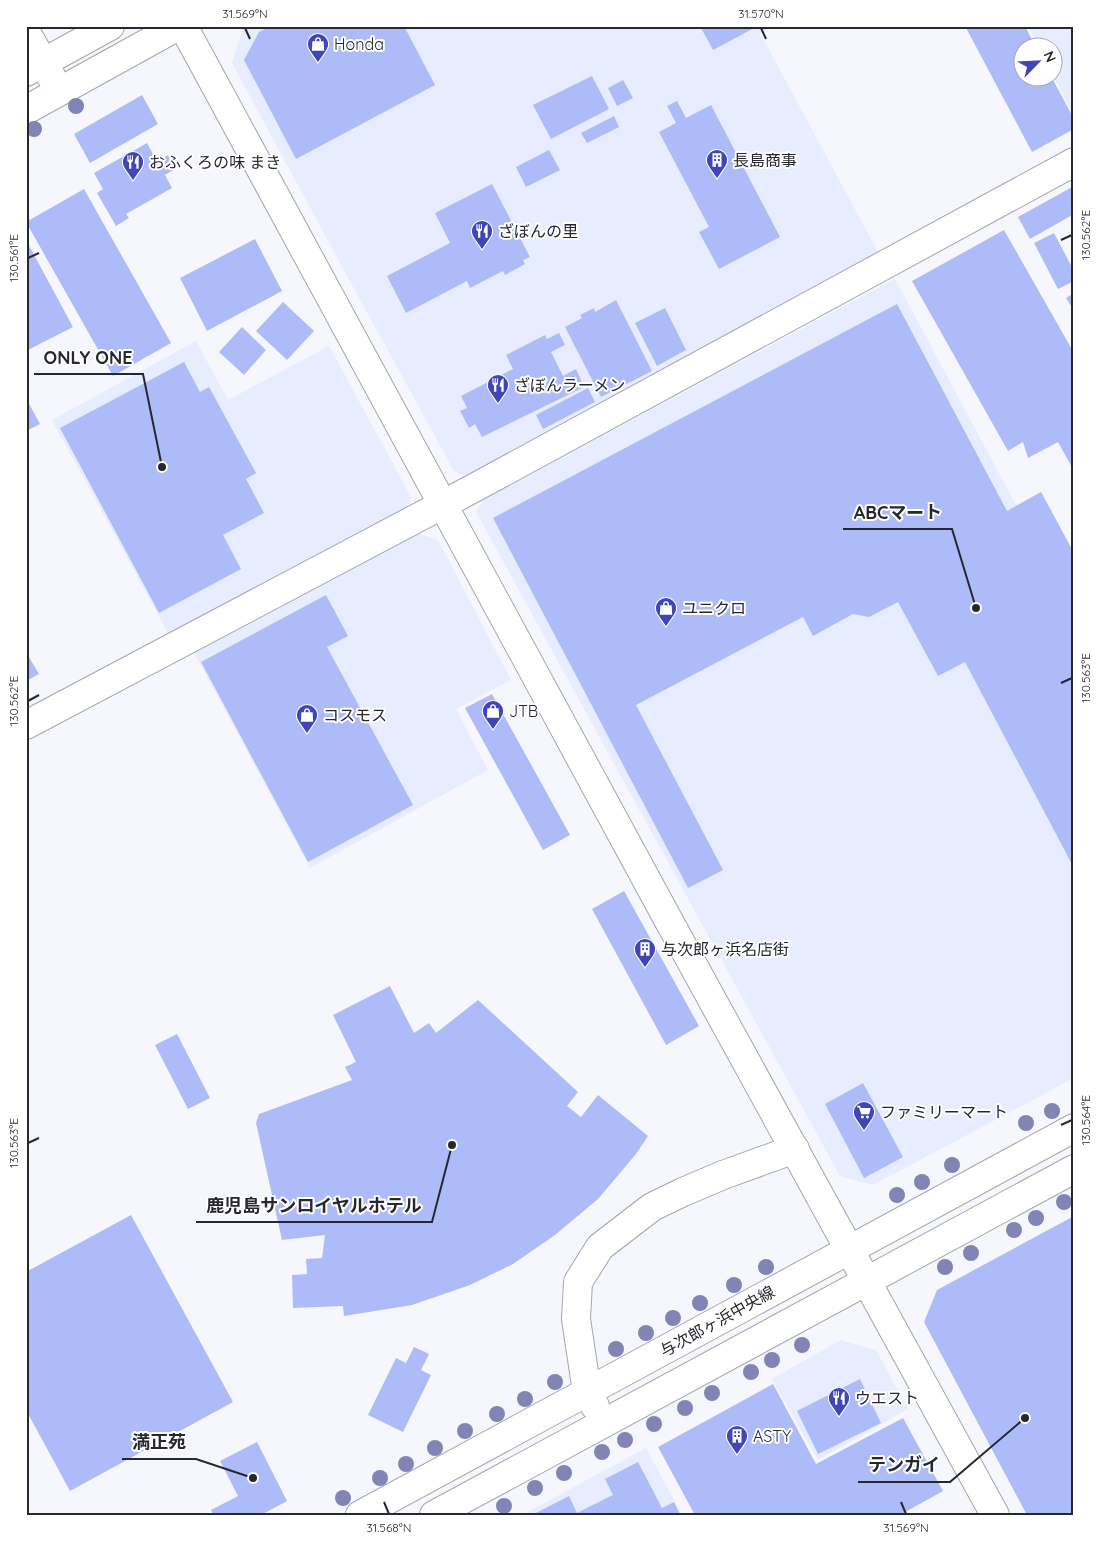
<svg xmlns="http://www.w3.org/2000/svg" width="1100" height="1541" viewBox="0 0 1100 1541" font-family="Quicksand,'Noto Sans JP',sans-serif">
  <style>
    .built { fill: #e7ecfe }
    .building { fill: #aebbf9 }
    .lines { fill: none; stroke-linecap: round; stroke-linejoin: round }
    .minor-casing { stroke: #a2a5b3; stroke-width: 30 }
    .minor { stroke: #fff; stroke-width: 28 }
    .tree { fill: #8284b6 }
    .ticks { fill: none; stroke: #26282d; stroke-width: 2 }
    .labels { text-anchor: middle; dominant-baseline: central; stroke-width: 4; stroke-linejoin: round; paint-order: stroke }
    .poi-label { font-size: 16px; fill: #26282d; stroke: #fff; text-anchor: start }
    .street-label { font-size: 16px; fill: #26282d; stroke: #fff }
    .leader { fill: none; stroke: #26282d; stroke-width: 2 }
    .callout-dot { fill: #26282d; stroke: #fff; stroke-width: 2 }
    .callout-label { font-size: 18px; text-anchor: middle; font-weight: bold; fill: #26282d; stroke: #fff; stroke-width: 4; stroke-linejoin: round; paint-order: stroke }
    .neatline { fill: none; stroke: #26282d; stroke-width: 2 }
    .ticks-label { font-size: 12px; text-anchor: middle; fill: #26282d }
  </style>
  <rect width="100%" height="100%" fill="#f6f7fd"/>
  <!-- built -->
  <g class="built">
    <path d="M245 26H772L760 33 879 254 471 478 454 471 340 263 232 63 243 27Z"/>
    <path d="M1028 26H1074V116L1053 75 1052 48 1039 47Z"/>
    <path d="M895 279 1016 505 1041 492 1074 553V1078L873 1185 840 1176 476 512 483 500Z"/>
    <path d="M196 341 228 400 329 346 411 497 407 510 169 635 52 420Z"/>
    <path d="M417 533 438 540 511 680 456 709 488 770 310 868 193 651Z"/>
    <path d="M841 1340 876 1350 908 1409 818 1460 772 1379Z"/>
    <path d="M646 1448 682 1515H522Z"/>
  </g>
  <!-- building -->
  <g class="building">
    <path d="M271 26H404L435 85 296 159 244 60 259 32Z"/>
    <path d="M700 26H758L713 50Z"/>
    <path d="M965 26H1025L1036 48H1022V78H1052L1074 119V129L1032 152Z"/>
    <path d="M592 76 609 109 551 139 533 105Z"/>
    <path d="M623 80 633 98 617 106 608 88Z"/>
    <path d="M142 95 158 124 90 163 74 134Z"/>
    <path d="M677 101 686 118 711 105 780 237 719 269 699 232 709 227 659 132 676 123 667 106Z"/>
    <path d="M614 116 619 127 587 143 581 133Z"/>
    <path d="M147 143 157 161 168 155 175 169 165 175 172 188 126 214 129 218 116 226 97 193 103 189 94 173Z"/>
    <path d="M549 150 560 170 526 187 516 167Z"/>
    <path d="M492 184 530 257 523 260 525 264 505 275 503 271 470 288 467 281 406 313 387 276 450 243 435 213Z"/>
    <path d="M1074 186V214L1030 239 1018 217Z"/>
    <path d="M84 189 171 343 113 376 26 222Z"/>
    <path d="M1004 230 1074 353V471L1058 442 1028 458 1023 442 1008 451 912 281Z"/>
    <path d="M1054 233 1074 271V281L1058 289 1034 243Z"/>
    <path d="M255 239 282 291 207 331 180 278Z"/>
    <path d="M26 240 73 327 26 351Z"/>
    <path d="M1074 293V308L1073 309 1066 298Z"/>
    <path d="M616 300 652 371 601 397 565 327 582 318 580 315 594 308 595 312Z"/>
    <path d="M283 302 314 331 287 360 256 331Z"/>
    <path d="M897 304 1007 511 1041 492 1074 553V868L965 662 938 676 898 602 869 617 853 614 813 636 803 617 636 705 723 870 688 888 493 518Z"/>
    <path d="M665 308 686 350 657 366 635 323Z"/>
    <path d="M242 327 266 350 244 375 219 352Z"/>
    <path d="M559 333 565 345 551 352 563 376 576 369 584 387 482 437 475 424 469 428 460 411 467 408 461 396 513 369 506 355 545 335 547 339Z"/>
    <path d="M184 362 200 392 209 387 256 473 246 479 264 513 223 535 241 569 159 613 60 428Z"/>
    <path d="M588 388 595 402 543 429 536 415Z"/>
    <path d="M26 398 40 424 26 431Z"/>
    <path d="M326 595 348 636 327 647 413 805 308 862 201 662Z"/>
    <path d="M26 652 39 674 26 681Z"/>
    <path d="M492 694 570 835 543 850 465 708Z"/>
    <path d="M624 891 699 1026 666 1045 592 909Z"/>
    <path d="M390 986 414 1033 429 1023 436 1033 478 1000 578 1092 567 1106 581 1117 598 1095 648 1136 636 1154 598 1199 555 1235 513 1264 470 1285 412 1305 344 1316 343 1306 293 1308 292 1275 307 1274 306 1259 322 1258 325 1235 282 1240 256 1123 259 1114 352 1080 345 1067 356 1062 333 1015Z"/>
    <path d="M177 1034 210 1098 188 1109 155 1045Z"/>
    <path d="M863 1083 903 1157 864 1178 825 1104Z"/>
    <path d="M131 1215 233 1402 70 1491 26 1410V1272Z"/>
    <path d="M1074 1216V1515H1027L924 1322 937 1290Z"/>
    <path d="M414 1347 429 1354 421 1370 431 1375 403 1432 368 1415 396 1358 406 1363Z"/>
    <path d="M860 1379 881 1423 818 1454 797 1411Z"/>
    <path d="M773 1384 816 1464 903 1418 943 1491 900 1515H695L658 1447Z"/>
    <path d="M257 1442 287 1501 261 1515H213L211 1510 238 1496 220 1461Z"/>
    <path d="M638 1462 662 1508 674 1502 680 1515H537L536 1513 569 1496 577 1513 613 1495 605 1479Z"/>
  </g>
  <g class="lines">
    <!-- minor casing -->
    <g class="minor-casing">
      <g id="minor">
        <path d="M183 26 664 912 995 1515"/>
        <path d="M26 32 52 78"/>
        <path d="M26 72 110 26"/>
        <path d="M26 110 178 26"/>
        <path d="M26 725 472 489 1074 162"/>
        <path d="M595 1406 587 1392 576 1319 578 1282 600 1247 652 1207 683 1192 723 1175 795 1149"/>
        <path d="M360 1515 1074 1128"/>
        <path d="M434 1515 1074 1169"/>
      </g>
    </g>
    <!-- minor -->
    <use href="#minor" class="minor"/>
  </g>
  <!-- trees -->
  <g class="tree">
    <circle cx="76" cy="106" r="8"/>
    <circle cx="34" cy="129" r="8"/>
    <circle cx="1052" cy="1111" r="8"/>
    <circle cx="1026" cy="1123" r="8"/>
    <circle cx="952" cy="1165" r="8"/>
    <circle cx="922" cy="1182" r="8"/>
    <circle cx="897" cy="1195" r="8"/>
    <circle cx="1064" cy="1202" r="8"/>
    <circle cx="1036" cy="1218" r="8"/>
    <circle cx="1014" cy="1230" r="8"/>
    <circle cx="971" cy="1253" r="8"/>
    <circle cx="766" cy="1267" r="8"/>
    <circle cx="945" cy="1267" r="8"/>
    <circle cx="734" cy="1285" r="8"/>
    <circle cx="700" cy="1303" r="8"/>
    <circle cx="673" cy="1318" r="8"/>
    <circle cx="646" cy="1333" r="8"/>
    <circle cx="802" cy="1345" r="8"/>
    <circle cx="616" cy="1349" r="8"/>
    <circle cx="772" cy="1360" r="8"/>
    <circle cx="751" cy="1372" r="8"/>
    <circle cx="555" cy="1382" r="8"/>
    <circle cx="712" cy="1393" r="8"/>
    <circle cx="525" cy="1399" r="8"/>
    <circle cx="685" cy="1408" r="8"/>
    <circle cx="497" cy="1414" r="8"/>
    <circle cx="654" cy="1424" r="8"/>
    <circle cx="465" cy="1431" r="8"/>
    <circle cx="625" cy="1440" r="8"/>
    <circle cx="435" cy="1448" r="8"/>
    <circle cx="602" cy="1452" r="8"/>
    <circle cx="406" cy="1464" r="8"/>
    <circle cx="564" cy="1473" r="8"/>
    <circle cx="380" cy="1478" r="8"/>
    <circle cx="535" cy="1488" r="8"/>
    <circle cx="343" cy="1498" r="8"/>
    <circle cx="504" cy="1506" r="8"/>
  </g>
  <!-- ticks -->
  <path class="ticks" d="M245 28 250 39M761 28 766 39M1061 240 1072 235M28 258 39 253M1061 683 1072 678M28 701 39 695M1061 1125 1072 1120M28 1143 39 1138M384 1502 389 1514M901 1502 906 1514"/>
  <!-- icons -->
  <defs>
    <g id="shop-pin" transform="scale(1.125)"><path d="M0 17L-7.5 6A9.5 9.5 0 1 1 7.5 6Z" fill="#4045b9" stroke="#fff"/><path d="M-5-2.5h2.3a2.7 3.5 0 0 1 5.4 0H5L5.5 6h-11ZM-1.5-2.5h3a1.5 2.3 0 0 0-3 0Z" fill="#fff"/></g>
    <g id="building-pin" transform="scale(1.125)"><path d="M0 17L-7.5 6A9.5 9.5 0 1 1 7.5 6Z" fill="#4045b9" stroke="#fff"/><path d="M-4-6H4V6H1V3H-1V6H-4ZM-2.5-4.3h1.7v1.8h-1.7ZM.8-4.3h1.7v1.8H.8ZM-2.5-1h1.7V.8h-1.7ZM.8-1h1.7V.8H.8Z" fill="#fff"/></g>
    <g id="restaurant-pin" transform="scale(1.125)"><path d="M0 17L-7.5 6A9.5 9.5 0 1 1 7.5 6Z" fill="#4045b9" stroke="#fff"/><path d="M-5-6h1v4h1v-4h1v4h1v-4h1v5L-1.5 .5V6h-2V.5L-5-1ZM5-6V6H3V1.5H1.5Q1.5-4 5-6Z" fill="#fff"/></g>
    <g id="supermarket-pin" transform="scale(1.125)"><path d="M0 17L-7.5 6A9.5 9.5 0 1 1 7.5 6Z" fill="#4045b9" stroke="#fff"/><path d="M-6-5.5h2.5l.6 2H6L4.5 2H-2.5L-4.4-4H-6ZM-1.5 3.2a1.3 1.3 0 1 0 .1 0ZM3 3.2a1.3 1.3 0 1 0 .1 0Z" fill="#fff"/></g>
  </defs>
  <g fill-rule="evenodd">
    <use href="#shop-pin" x="318" y="44"/>
    <use href="#building-pin" x="717" y="160"/>
    <use href="#restaurant-pin" x="133" y="162"/>
    <use href="#restaurant-pin" x="482" y="231"/>
    <use href="#restaurant-pin" x="498" y="385"/>
    <use href="#shop-pin" x="666" y="608"/>
    <use href="#shop-pin" x="493" y="711"/>
    <use href="#shop-pin" x="307" y="715"/>
    <use href="#building-pin" x="645" y="949"/>
    <use href="#supermarket-pin" x="864" y="1112"/>
    <use href="#restaurant-pin" x="839" y="1398"/>
    <use href="#building-pin" x="737" y="1436"/>
  </g>
  <g class="labels">
    <!-- poi labels -->
    <g class="poi-label">
      <text x="334" y="44">Honda</text>
      <text x="733" y="160">長島商事</text>
      <text x="149" y="162">おふくろの味 まき</text>
      <text x="498" y="231">ざぼんの里</text>
      <text x="514" y="385">ざぼんラーメン</text>
      <text x="682" y="608">ユニクロ</text>
      <text x="509" y="711">JTB</text>
      <text x="323" y="715">コスモス</text>
      <text x="661" y="949">与次郎ヶ浜名店街</text>
      <text x="880" y="1112">ファミリーマート</text>
      <text x="855" y="1398">ウエスト</text>
      <text x="753" y="1436">ASTY</text>
    </g>
    <!-- street labels -->
    <g class="street-label">
      <text transform="translate(717 1321) rotate(-29)">与次郎ヶ浜中央線</text>
    </g>
  </g>
  <!-- callouts -->
  <path class="leader" d="M162 467L143 374H34M976 608L952 529H843M452 1145L432 1222H196M253 1478L196 1459H122M1025 1418L950 1482H858"/>
  <g class="callout-dot">
    <circle cx="162" cy="467" r="5"/>
    <circle cx="976" cy="608" r="5"/>
    <circle cx="452" cy="1145" r="5"/>
    <circle cx="253" cy="1478" r="5"/>
    <circle cx="1025" cy="1418" r="5"/>
  </g>
  <g class="callout-label">
    <text x="88" y="364">ONLY ONE</text>
    <text x="898" y="519">ABCマート</text>
    <text x="314" y="1212">鹿児島サンロイヤルホテル</text>
    <text x="159" y="1448">満正苑</text>
    <text x="904" y="1471">テンガイ</text>
  </g>
  <!-- border -->
  <rect width="1100" height="1541" fill="none" stroke="#ffffff" stroke-width="55"/>
  <!-- north arrow -->
  <g transform="translate(1038 62) rotate(66)"><circle r="24" fill="#ffffff" stroke="#a8a9ab"/>
  <path d="M0-4L9 19L0 12L-9 19Z" fill="#4045b9"/>
  <text y="-8" font-size="14" font-weight="bold" text-anchor="middle" fill="#26282d">N</text>
  </g>
  <rect x="28" y="28" width="1044" height="1486" class="neatline"/>
  <g class="ticks-label">
    <text x="245" y="18">31.569°N</text>
    <text x="761" y="18">31.570°N</text>
    <text transform="translate(1086 235) rotate(-90)" y="4">130.562°E</text>
    <text transform="translate(14 258) rotate(-90)" y="4">130.561°E</text>
    <text transform="translate(1086 678) rotate(-90)" y="4">130.563°E</text>
    <text transform="translate(14 701) rotate(-90)" y="4">130.562°E</text>
    <text transform="translate(1086 1120) rotate(-90)" y="4">130.564°E</text>
    <text transform="translate(14 1143) rotate(-90)" y="4">130.563°E</text>
    <text x="389" y="1532">31.568°N</text>
    <text x="906" y="1532">31.569°N</text>
  </g>
</svg>
